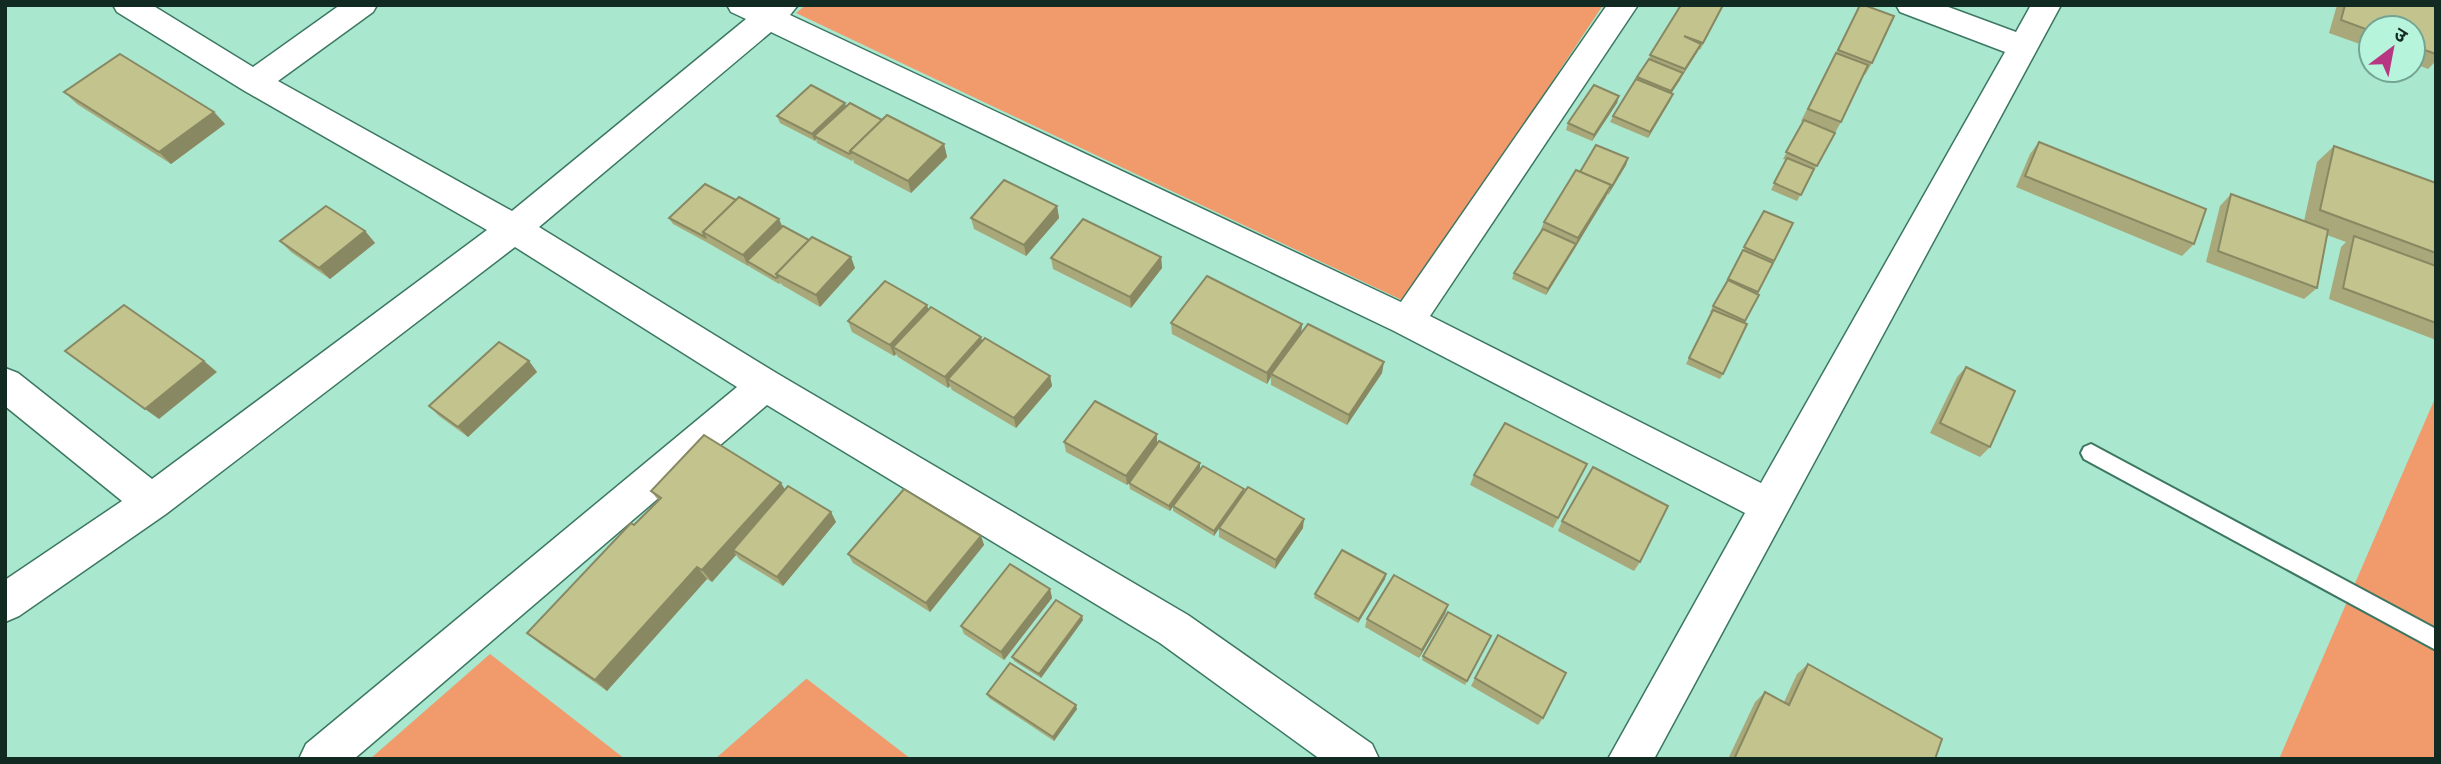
<svg xmlns="http://www.w3.org/2000/svg" width="2441" height="764" viewBox="0 0 2441 764" font-family="'Alegreya Sans','Noto Sans Devanagari',sans-serif">
  <style>
    .green { fill: #f19a6c }
    .lines { fill: none; stroke-linecap: round; stroke-linejoin: round }
    .lane-casing { stroke: #3c7762; stroke-width: 4 }
    .street-casing { stroke: #3c7762; stroke-width: 3 }
    .lane { fill: #fff; fill-rule: evenodd }
    .street { fill: #fff; fill-rule: evenodd }
    .wall { fill: #a8a87a }
    .shaded-wall { fill: #888863 }
    .building { fill: #c3c38e; stroke: #888863; stroke-width: 2 }
  </style>
  <rect width="100%" height="100%" fill="#a9e7cf"/>
  <!-- green -->
  <g class="green">
    <path d="M806 5H1603L1406 302 796 13Z"/>
    <path d="M2436 396V759H2279Z"/>
    <path d="M490 654 625 759H370Z"/>
    <path d="M806 679H807L911 759H715Z"/>
  </g>
  <g class="lines">
    <!-- lane casing -->
    <g class="lane-casing">
      <path id="lane" d="M2091 444 2436 629V650L2084 459 2081 453 2084 447Z"/>
    </g>
    <!-- street casing -->
    <g class="street-casing">
      <path id="street" d="M113 5H152L253 67 340 5H377L373 12 278 81 512 211 746 19 731 12 727 5H798L790 15 1401 302 1607 5H1638L1430 316 1761 483 2005 52 1900 12 1896 5H1943L2016 32 2031 5H2061L1654 759H1608L1745 513 1394 331 771 32 539 227 778 374 1188 615 1372 744 1379 759H1320L1160 643 767 405 354 759H299L306 744 737 387 515 247 166 514 19 616 5 622V580L122 501 5 406V368L18 373 152 479 487 230 243 90 117 12Z"/>
    </g>
    <!-- lane -->
    <use href="#lane" class="lane"/>
    <!-- street -->
    <use href="#street" class="street"/>
  </g>
  <!-- wall -->
  <g class="wall">
    <path d="M1724 5 1700 50 1699 49 1671 94 1670 101 1648 138 1610 122 1613 116 1649 60 1650 55Z"/>
    <path d="M1860 5 1872 63 1865 75 1864 74 1841 122 1797 201 1771 190 1786 160 1783 159 1803 122 1801 121Z"/>
    <path d="M2337 5H2430L2436 7V61L2428 69 2413 63V28H2371V48L2329 33Z"/>
    <path d="M64 92 214 112 225 124 171 164 77 104Z"/>
    <path d="M1619 96 1617 103 1592 141 1566 130 1568 123Z"/>
    <path d="M846 106 944 144 947 157 911 193 854 163 853 159 852 161 817 143 816 139 815 141 780 123 777 116Z"/>
    <path d="M2039 142 2194 244 2182 256 2016 187 2030 154Z"/>
    <path d="M2334 146 2436 183V340L2329 299 2341 247 2346 242 2327 235 2317 288 2304 299 2206 262 2220 206 2231 194 2304 221 2317 162Z"/>
    <path d="M1628 158 1626 165 1608 195 1607 194 1574 250 1546 295 1512 279 1514 273 1540 232 1544 222 1580 172Z"/>
    <path d="M1057 206 1059 218 1026 256 974 229 971 218Z"/>
    <path d="M1764 211 1793 223 1757 294 1759 295 1744 323 1723 374 1720 379 1686 364 1711 313 1710 312Z"/>
    <path d="M669 218 782 226 855 268 820 307 782 285 781 283 779 284 750 267 749 266H748L708 243 673 224Z"/>
    <path d="M365 231 375 243 330 279 291 252 280 241Z"/>
    <path d="M1161 257 1162 268 1131 308 1053 269 1051 258Z"/>
    <path d="M927 305 928 310 982 340 1050 376 1052 386 1016 428 952 390 950 386 948 388 898 357 896 354 894 356 852 332 848 321Z"/>
    <path d="M1171 323 1302 324 1301 334 1382 373 1347 425 1271 385V377L1267 384 1172 334Z"/>
    <path d="M529 361 537 372 468 437 439 416 429 406Z"/>
    <path d="M1966 367 1990 447 1980 457 1930 433 1957 377Z"/>
    <path d="M1064 442 1157 444 1200 463V468L1178 499 1243 493 1303 528 1275 569 1219 537V528L1214 536 1173 511V506L1170 511 1130 489 1129 483 1151 453 1127 485 1066 452Z"/>
    <path d="M1587 464 1553 528 1470 485 1474 475Z"/>
    <path d="M785 490 831 512 836 522 783 586 739 559 736 555 712 582 707 579 607 691 540 644 527 633 658 500 651 491Z"/>
    <path d="M1562 521 1640 562 1634 571 1558 531Z"/>
    <path d="M981 536 984 545 930 612 853 563 848 554Z"/>
    <path d="M1386 574 1385 579 1358 623 1314 598 1315 594Z"/>
    <path d="M1050 589 1052 598 1004 660 964 634 961 626Z"/>
    <path d="M1448 605 1445 614 1419 658 1365 627 1367 619Z"/>
    <path d="M1083 620 1041 678 1014 661 1012 657Z"/>
    <path d="M1491 636 1465 685 1422 660 1423 656Z"/>
    <path d="M1808 664 1935 759H1728L1755 702 1765 692 1784 702 1797 674Z"/>
    <path d="M1475 678 1543 718 1538 725 1471 686Z"/>
    <path d="M987 694 1077 709 1054 741 989 698Z"/>
  </g>
  <!-- shaded-wall -->
  <g class="shaded-wall">
    <path d="M1701 44 1698 51 1682 76 1685 69Z"/>
    <path d="M1683 73 1680 80 1668 98 1671 91Z"/>
    <path d="M1673 94 1670 101 1648 138 1650 132Z"/>
    <path d="M1619 96 1617 103 1592 141 1594 135Z"/>
    <path d="M845 103 847 109 814 136 816 139 815 141 812 134Z"/>
    <path d="M214 112 225 124 171 164 159 152Z"/>
    <path d="M944 144 947 157 911 193 908 181Z"/>
    <path d="M1628 158 1626 165 1608 195 1611 188Z"/>
    <path d="M1611 185 1606 197 1546 295 1548 289 1575 246 1578 238Z"/>
    <path d="M1057 206 1059 218 1026 256 1024 245Z"/>
    <path d="M779 219 784 230 747 261 748 266 743 255Z"/>
    <path d="M365 231 375 243 330 279 319 268Z"/>
    <path d="M851 257 855 268 820 307 816 295Z"/>
    <path d="M1161 257 1162 268 1131 308 1130 297Z"/>
    <path d="M927 305 930 316 893 347 896 354 894 356 890 345Z"/>
    <path d="M1302 324 1301 335 1271 374V377L1267 384V373Z"/>
    <path d="M981 337 984 348 948 379 950 386 948 388 945 377Z"/>
    <path d="M204 361 217 372 159 419 145 409Z"/>
    <path d="M529 361 537 372 468 437 458 427Z"/>
    <path d="M1384 362 1382 373 1347 425 1349 415Z"/>
    <path d="M1050 376 1052 386 1016 428 1014 418Z"/>
    <path d="M1157 434V444L1127 485 1126 476Z"/>
    <path d="M1200 463V468L1170 511 1169 506Z"/>
    <path d="M781 483 789 496 733 550 736 555 712 582 702 570Z"/>
    <path d="M1244 489 1243 494 1214 536V531Z"/>
    <path d="M831 512 836 522 783 586 777 577Z"/>
    <path d="M1304 519 1303 528 1275 569 1276 560Z"/>
    <path d="M981 536 984 545 930 612 926 603Z"/>
    <path d="M697 567 707 579 607 691 595 680Z"/>
    <path d="M1386 574 1385 579 1358 623 1359 619Z"/>
    <path d="M1050 589 1052 598 1004 660 1001 652Z"/>
    <path d="M1448 605 1445 614 1419 658 1422 650Z"/>
    <path d="M1082 616 1083 620 1041 678 1039 674Z"/>
    <path d="M1076 705 1077 709 1054 741 1053 737Z"/>
  </g>
  <!-- building -->
  <g class="building">
    <path d="M1681 5H1723L1703 43 1684 36 1701 44 1685 69 1650 55Z"/>
    <path d="M1860 5H1864L1894 16 1872 63 1838 50Z"/>
    <path d="M2345 5H2430L2436 7V54L2413 46V28H2371V31L2341 20Z"/>
    <path d="M1836 53 1868 65 1841 122 1808 109Z"/>
    <path d="M120 54 214 112 159 152 64 92Z"/>
    <path d="M1649 59 1683 73 1671 91 1637 77Z"/>
    <path d="M1636 79 1673 94 1650 132 1613 116Z"/>
    <path d="M811 85 845 103 812 134 777 116Z"/>
    <path d="M1594 85 1619 96 1594 135 1568 123Z"/>
    <path d="M850 103 882 120 850 151 851 153 849 154 814 136Z"/>
    <path d="M887 115 944 144 908 181 850 151Z"/>
    <path d="M1804 120 1835 133 1817 166 1786 152Z"/>
    <path d="M2039 142 2206 209 2194 244 2025 176Z"/>
    <path d="M1596 145 1628 158 1611 188H1609L1611 185 1580 172Z"/>
    <path d="M2334 146 2436 183V253L2320 210Z"/>
    <path d="M1787 158 1814 169 1801 195 1774 183Z"/>
    <path d="M1576 170 1611 185 1578 238 1544 222Z"/>
    <path d="M1004 180 1057 206 1024 245 971 218Z"/>
    <path d="M705 184 736 200 703 232 705 237 669 218Z"/>
    <path d="M2231 194 2328 230 2317 288 2218 251Z"/>
    <path d="M739 197 779 219 743 255 703 232Z"/>
    <path d="M326 206 365 231 319 268 280 241Z"/>
    <path d="M1764 211 1793 223 1774 261 1744 247Z"/>
    <path d="M1083 219 1161 257 1130 297 1051 258Z"/>
    <path d="M783 226 809 240 776 274 778 277 776 278 747 261Z"/>
    <path d="M1543 229 1576 244 1548 289 1514 273Z"/>
    <path d="M2354 236 2436 266V323L2343 288Z"/>
    <path d="M812 237 851 257 816 295 776 274Z"/>
    <path d="M1743 250 1773 263 1758 292 1728 279Z"/>
    <path d="M1207 276 1302 324 1267 373 1171 323Z"/>
    <path d="M1728 280 1759 295 1745 321 1713 306Z"/>
    <path d="M885 281 927 305 890 345 848 321Z"/>
    <path d="M124 305 204 361 145 409 65 351Z"/>
    <path d="M931 307 981 337 945 377 893 347Z"/>
    <path d="M1713 310 1747 324 1723 374 1689 358Z"/>
    <path d="M1308 324 1384 362 1349 415 1271 374Z"/>
    <path d="M985 338 1050 376 1014 418 948 379Z"/>
    <path d="M499 342 529 361 458 427 429 406Z"/>
    <path d="M1966 367 2015 391 1990 447 1940 423Z"/>
    <path d="M1095 401 1157 434 1126 476 1064 442Z"/>
    <path d="M1505 423 1587 464 1558 518 1474 475Z"/>
    <path d="M704 435 781 483 702 570 697 567 595 680 527 633 631 523 634 525 661 498 651 491Z"/>
    <path d="M1159 441 1200 463 1169 506 1129 483Z"/>
    <path d="M1203 466 1244 489 1214 531 1173 506Z"/>
    <path d="M1593 467 1668 506 1640 562 1562 521Z"/>
    <path d="M788 486 831 512 777 577 733 550Z"/>
    <path d="M1248 487 1304 519 1276 560 1219 528Z"/>
    <path d="M904 489 981 536 926 603 848 554Z"/>
    <path d="M1342 550 1386 574 1359 619 1315 594Z"/>
    <path d="M1010 564 1050 589 1001 652 961 626Z"/>
    <path d="M1394 575 1448 605 1422 650 1367 619Z"/>
    <path d="M1056 600 1082 616 1039 674 1012 657Z"/>
    <path d="M1448 612 1491 636 1467 681 1423 656Z"/>
    <path d="M1498 635 1566 673 1543 718 1475 678Z"/>
    <path d="M1010 663 1076 705 1053 737 987 694Z"/>
    <path d="M1808 664 1942 739 1935 759H1738L1735 757 1765 692 1789 705Z"/>
  </g>
  <!-- border -->
  <rect width="2441" height="764" fill="none" stroke="#122b22" stroke-width="14"/>
  <!-- north arrow -->
  <g transform="translate(2392 49) rotate(32)"><circle r="33" fill="#b6f4dc" stroke="#74a492" stroke-width="2"/>
  <path d="M0-5L12 26L0 18L-12 26Z" fill="#b73782"/>
  <text y="-10" font-size="19" font-weight="bold" text-anchor="middle" fill="#122b22">उ</text>
  </g>
</svg>
